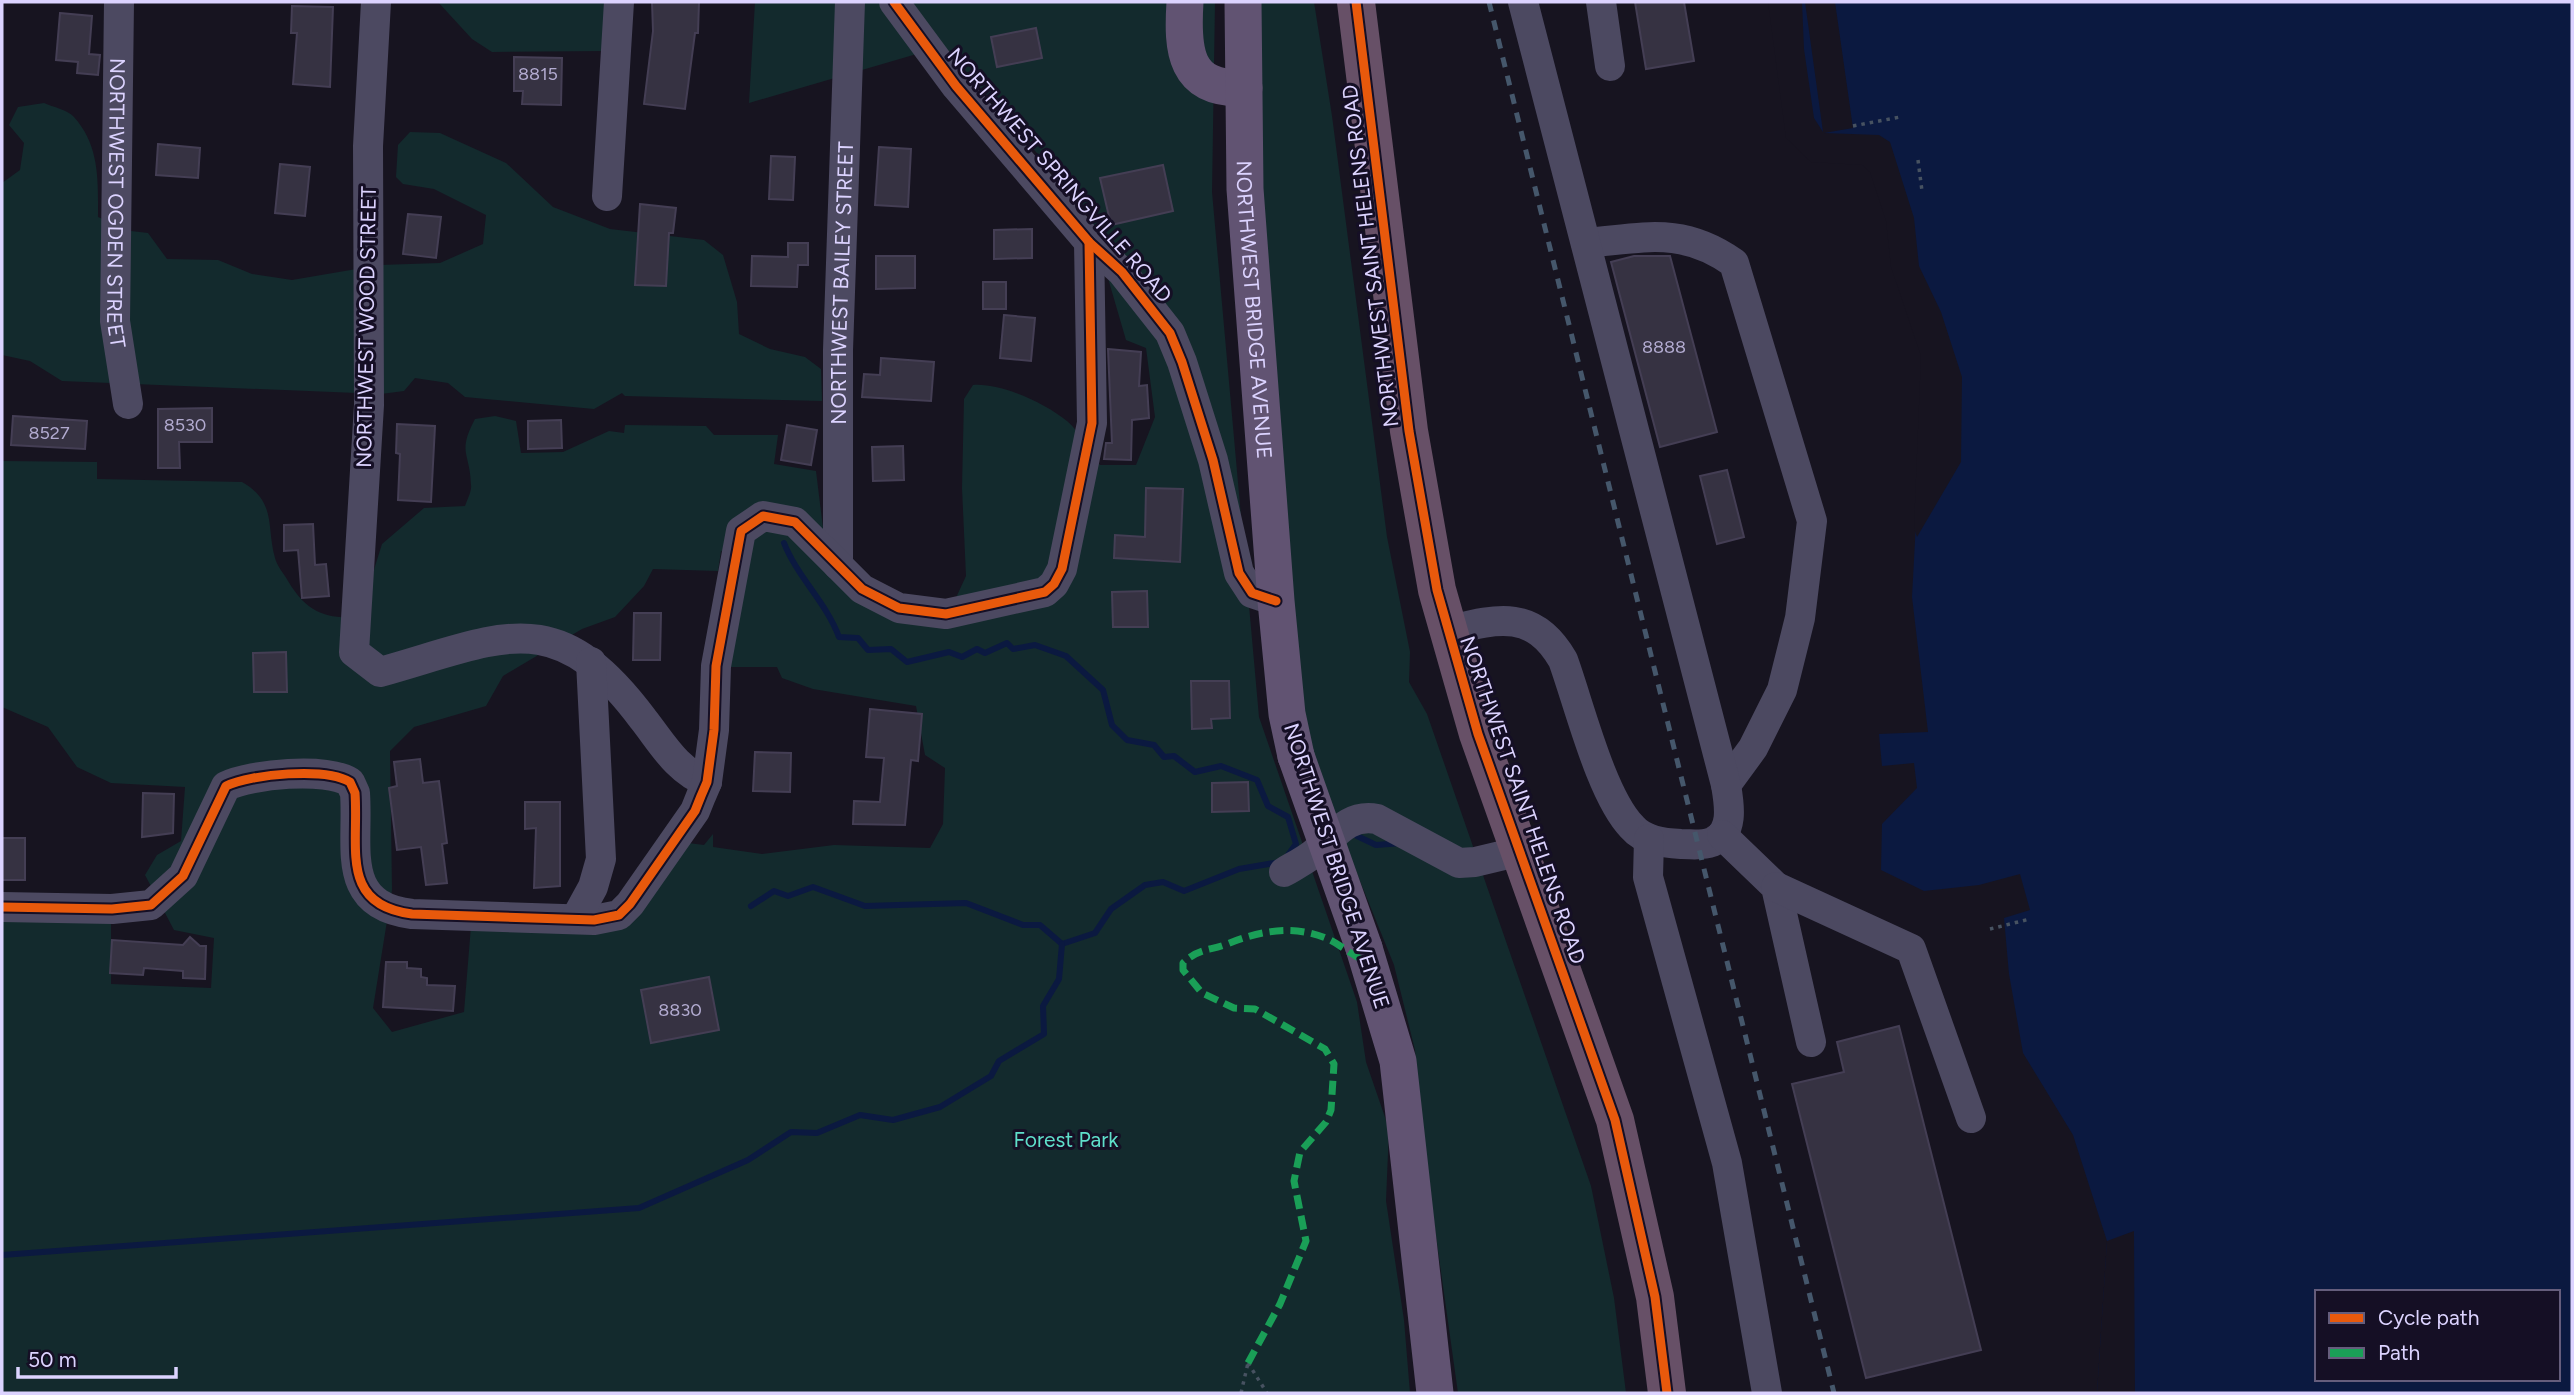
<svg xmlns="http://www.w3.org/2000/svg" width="2574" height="1395" viewBox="0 0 2574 1395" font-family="Figtree,sans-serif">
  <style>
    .green { fill: #132a2d; fill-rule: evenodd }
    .water { fill: #0b1940; fill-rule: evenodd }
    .pier { fill: #171420 }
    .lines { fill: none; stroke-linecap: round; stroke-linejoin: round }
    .stream { stroke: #0b1940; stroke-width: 6 }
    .building { fill: #363242; stroke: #443e54; stroke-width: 2 }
    .path { stroke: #475261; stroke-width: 3.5; stroke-dasharray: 3.5 5; stroke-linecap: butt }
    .minor { stroke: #4c4961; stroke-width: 30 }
    .major { stroke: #615372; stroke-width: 37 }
    .highway { stroke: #675067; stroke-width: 38 }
    .rail { stroke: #45576b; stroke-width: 5; stroke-dasharray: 10 9; stroke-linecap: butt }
    .major-bridge { stroke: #615372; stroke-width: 37 }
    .quiet { stroke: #1a9f57; stroke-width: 7; stroke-dasharray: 14 7; stroke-linecap: butt }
    .cycleway-casing { stroke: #150f25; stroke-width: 13 }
    .cycleway { stroke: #e8590c; stroke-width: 9 }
    .labels { text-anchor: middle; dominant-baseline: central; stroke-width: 6; stroke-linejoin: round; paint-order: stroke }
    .number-label { font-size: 18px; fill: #b2abd0 }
    .street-label { font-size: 21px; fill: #dcd3ff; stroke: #150f25 }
    .park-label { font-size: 21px; fill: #5fdfca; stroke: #150f25 }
  </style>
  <rect width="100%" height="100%" fill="#171420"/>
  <!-- green -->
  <g class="green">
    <path d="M438 2H611L606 51 492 52 472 39Z"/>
    <path d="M755 2H1215L1212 192 1259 717 1357 1002 1366 1062 1389 1129 1386 1201 1404 1320 1410 1393H2V903L111 923V984L211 988 214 938 174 930 145 875 157 855 181 841 185 787 111 783 77 767 48 727 2 707V461L97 462V479L242 482C277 502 266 526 275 558 277 566 284 574 288 581 310 618 331 619 371 617L372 576 382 544 424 508 465 506C467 500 472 491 471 485 470 452 457 453 475 419L495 416 516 421 521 453 563 452 609 431 624 433 625 425 706 426 714 435H778L774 464 816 471 823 528 872 585 903 601 954 602 966 576 962 488 964 399 973 385C1002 383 1045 403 1067 421 1080 432 1090 452 1100 465H1136L1155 417 1146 348 1126 340 1089 213 944 46 749 103ZM721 551 727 554 730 667H777L782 678 813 689 916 706 925 755 945 768 943 824 930 848 834 845 762 854 713 847V834L704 845 688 843 615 929 471 926 464 1012 392 1032 373 1008 392 890 390 751 414 727 486 706 503 676 582 629 615 617 644 586 653 569 718 571Z"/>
    <path d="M1254 2H1314L1332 116 1387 537 1410 652 1409 682 1427 714 1591 1186 1614 1298 1626 1393H1458L1421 1129 1415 1050 1394 965 1311 760 1298 694 1253 190Z"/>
    <path d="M44 103C53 107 68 110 74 117 100 146 98 181 98 217L131 231 148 233 167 259 218 260 252 274 292 280 380 265 440 263 483 244 486 215 434 189 403 184 396 177 398 145 410 132 440 133 506 163 553 207 610 229 704 240 723 255 737 302 739 334 770 349 805 357 821 369 822 401 625 396 622 393 594 409 465 397 448 383 415 378 404 391 381 394 62 381 30 361 2 355V183L20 170 24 143 9 125 18 107Z"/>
  </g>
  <!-- water -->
  <path class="water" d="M1771 2H2572V1393H2097L2107 1241 2073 1135 2023 1053 2009 974 2004 918 2030 910 2020 874 1979 885 1924 891 1881 870 1882 824 1917 788 1914 763 1882 766 1879 734 1928 732 1912 597 1925 355 1873 170 1863 161 1807 158ZM2317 1292H2558V1379H2317Z"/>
  <!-- pier -->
  <g class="pier">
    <path d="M1768 2H1802L1804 49 1814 118 1823 132 1805 2H1835L1853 128 1824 133 1879 135 1890 142 1914 218 1919 266 1941 312 1962 377 1961 462 1917 537 1914 528 1921 356 1891 267 1886 221 1870 172 1862 165 1811 162 1786 138Z"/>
    <path d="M2134 1231 2135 1393H2097L2107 1241Z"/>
  </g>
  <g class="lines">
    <!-- stream -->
    <g class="stream">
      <path d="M784 543C798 578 826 602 839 637L858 638 868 650 891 649 907 662 949 652 962 657 977 649 985 653 1007 643 1013 649 1035 645 1066 656 1103 690 1112 725 1127 740 1154 745 1164 757 1174 756 1195 772 1221 766 1257 780 1268 806 1288 817 1296 844 1288 855"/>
      <path d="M1357 836 1376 845 1402 843"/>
      <path d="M751 906 774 891 788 896 813 887 865 906 966 903 1023 925H1040L1062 944"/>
      <path d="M1062 944 1095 933 1111 909 1145 885 1163 882 1184 891 1239 869 1280 862"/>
      <path d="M2 1255 639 1208 748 1160 791 1132 817 1133 860 1115 893 1120 940 1107 991 1076 999 1061 1044 1034 1043 1006 1059 979 1062 944"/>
    </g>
  </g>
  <!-- building -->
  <g class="building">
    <path d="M652 2H699L698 33H695L685 109 644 104 653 31Z"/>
    <path d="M1635 2H1684L1694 61 1646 69Z"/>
    <path d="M292 6 333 7 330 87 293 84 297 33H291Z"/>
    <path d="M60 13 92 16 89 54 100 55 98 75 77 73 78 62 56 60Z"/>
    <path d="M1036 28 1042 58 997 67 991 37Z"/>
    <path d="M514 57 562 58 561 105 522 104 523 91H514Z"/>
    <path d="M158 144 200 148 198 178 156 175Z"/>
    <path d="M879 147 911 149 908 207 875 205Z"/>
    <path d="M771 156 795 157 793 200 769 199Z"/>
    <path d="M280 164 310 167 305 216 275 213Z"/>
    <path d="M1163 165 1173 211 1111 225 1100 178Z"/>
    <path d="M640 204 676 208 673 233H669L666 286 635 285Z"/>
    <path d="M408 214 441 217 436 258 403 254Z"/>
    <path d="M1032 229V258L994 259V230Z"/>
    <path d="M788 243H808V265H798L797 287 751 286 752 256 788 257Z"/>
    <path d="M876 256H915V288L876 289Z"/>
    <path d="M1634 256H1670L1717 432 1660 447 1611 262Z"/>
    <rect x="983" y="282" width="23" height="27"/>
    <path d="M1004 315 1035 318 1031 361 1000 358Z"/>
    <path d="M1108 349 1141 352 1139 386 1147 385 1149 418 1132 420 1131 460 1104 459 1106 443H1112Z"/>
    <path d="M881 358 934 362 931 401 862 397 864 374 880 375Z"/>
    <path d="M212 408V442H179L180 468H158V409Z"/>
    <path d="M13 416 87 421 85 449 11 445Z"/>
    <path d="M561 420 562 448 528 449V421Z"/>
    <path d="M397 424 435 426 431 502 398 500 400 454 396 453Z"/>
    <path d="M787 425 817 430 811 465 781 460Z"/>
    <path d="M903 446 904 480 873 481 872 447Z"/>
    <path d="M1727 470 1744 537 1717 544 1700 476Z"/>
    <path d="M1146 488 1183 489 1180 562 1114 558 1115 535 1145 537Z"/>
    <path d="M313 524 315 565 326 564 329 596 302 598 298 550 284 551V525Z"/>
    <path d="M1147 591 1148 627H1113L1112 592Z"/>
    <path d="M634 613H661L660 660H633Z"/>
    <path d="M286 652 287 692H254L253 653Z"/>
    <path d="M1191 681H1229L1230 718 1211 719 1212 728 1192 729Z"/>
    <path d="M870 709 922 714 918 761 911 760 905 825 853 824 854 801 880 802 884 758 866 757Z"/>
    <path d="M755 752 791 753 790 792 753 791Z"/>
    <path d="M420 759 423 783 439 781 447 843 442 844 447 883 426 885 421 847 397 850 389 788 397 786 394 762Z"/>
    <path d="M1248 782 1249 811 1212 812V783Z"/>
    <path d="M143 793 174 794 173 833 142 837Z"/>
    <path d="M525 802H560V886L534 888 536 828 525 829Z"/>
    <rect x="2" y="838" width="23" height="42"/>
    <path d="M190 937 200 946H206L205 979 183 978V971L144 968 143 975 110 973 112 940 183 945Z"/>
    <path d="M386 962H407V968L421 969V977L427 978V985L455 986 453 1011 383 1007Z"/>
    <path d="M709 977 719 1030 651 1043 641 990Z"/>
    <path d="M1899 1026 1981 1350 1866 1378 1792 1084 1844 1072 1837 1042Z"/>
  </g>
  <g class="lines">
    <!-- path -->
    <g class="path">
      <path d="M1853 126 1900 117"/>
      <path d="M1918 160 1922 191"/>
      <path d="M1990 929 2030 919"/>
      <path d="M1248 1363 1267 1393"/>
      <path d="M1241 1393 1248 1363"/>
    </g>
    <!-- minor -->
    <g class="minor">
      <path id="s1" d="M119 2 115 321 128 404"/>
      <path d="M376 2 368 146 369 405 354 652 380 672C502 638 555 601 643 719 662 743 677 771 707 782"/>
      <path d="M894 2 956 86 1089 242 1122 272 1170 333 1182 362 1213 460 1239 573 1252 593 1276 601"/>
      <path d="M1601 2 1610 66"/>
      <path d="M607 196 619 2"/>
      <path d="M1586 243C1644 238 1682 226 1734 263L1812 521 1800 618 1782 690 1753 748 1726 785"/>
      <path id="s2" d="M838 565V350L850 2"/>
      <path d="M1447 631C1496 619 1533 608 1563 660 1579 704 1601 795 1632 827 1644 841 1663 843 1681 844 1693 844 1701 846 1712 842 1735 833 1729 803 1726 785L1523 2"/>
      <path d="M1722 835 1776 887 1811 1042"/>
      <path d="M1649 839 1648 877 1727 1163 1767 1393"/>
      <path d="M1284 872C1294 866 1304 861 1313 854 1333 838 1347 813 1377 819L1459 863 1475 862 1521 851"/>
      <path d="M1776 887 1911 949 1971 1118"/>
      <path d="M2 907 112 909 151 905 183 876 226 786C252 774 325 767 350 782L355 793C359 847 339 905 412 914L594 920 619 915 630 904 695 811 701 796 707 782 714 730 716 666 741 531 763 516 795 522 862 589 899 608 946 614 1045 592 1054 584 1062 569 1092 423 1089 242"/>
      <path d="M576 918 593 887 601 859 591 662"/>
    </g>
    <!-- major -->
    <g class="major">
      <path d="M1185 2C1182 50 1184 90 1244 88"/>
      <path id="s3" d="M1243 2 1245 189 1276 601 1287 714 1296 756"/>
      <path d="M1364 948 1398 1061 1435 1393"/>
    </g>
    <!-- highway -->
    <path class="highway" d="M1356 2 1409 431 1437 590 1478 734 1615 1120 1655 1297 1667 1393"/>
    <!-- rail -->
    <path class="rail" d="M1489 2 1834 1393"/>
    <!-- major-bridge -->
    <path class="major-bridge" d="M1296 756 1364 948"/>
    <!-- quiet -->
    <path class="quiet" d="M1248 1363 1280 1304 1306 1241 1294 1181 1300 1152 1326 1122 1331 1110 1334 1064 1325 1049 1255 1009 1234 1008 1202 993 1183 970V963C1199 948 1209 951 1227 944 1259 931 1294 924 1328 939 1343 946 1354 958 1371 963"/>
    <!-- cycleway casing -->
    <g class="cycleway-casing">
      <g id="cycleway">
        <path d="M894 2 956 86 1089 242 1122 272 1170 333 1182 362 1213 460 1239 573 1252 593 1276 601"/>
        <path d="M1356 2 1409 431 1437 590 1478 734 1615 1120 1655 1297 1667 1393"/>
        <path d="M2 907 112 909 151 905 183 876 226 786C252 774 325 767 350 782L355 793C359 847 339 905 412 914L594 920 619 915 630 904 695 811 701 796 707 782 714 730 716 666 741 531 763 516 795 522 862 589 899 608 946 614 1045 592 1054 584 1062 569 1092 423 1089 242"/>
      </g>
    </g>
    <!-- cycleway -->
    <use href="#cycleway" class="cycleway"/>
  </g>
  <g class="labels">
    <!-- number labels -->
    <g class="number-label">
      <text x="538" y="74">8815</text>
      <text x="1664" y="347">8888</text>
      <text x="185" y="425">8530</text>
      <text x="49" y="433">8527</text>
      <text x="680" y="1010">8830</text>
    </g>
    <!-- street labels -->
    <g class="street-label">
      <text transform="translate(1060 175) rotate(49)">NORTHWEST SPRINGVILLE ROAD</text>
      <text stroke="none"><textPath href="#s1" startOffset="201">NORTHWEST OGDEN STREET</textPath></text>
      <text transform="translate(1370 256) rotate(-97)">NORTHWEST SAINT HELENS ROAD</text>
      <text stroke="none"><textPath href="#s2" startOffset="282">NORTHWEST BAILEY STREET</textPath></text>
      <text stroke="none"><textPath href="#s3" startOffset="308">NORTHWEST BRIDGE AVENUE</textPath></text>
      <text transform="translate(366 327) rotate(-89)">NORTHWEST WOOD STREET</text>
      <text transform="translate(1523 800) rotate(71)">NORTHWEST SAINT HELENS ROAD</text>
      <text transform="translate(1337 866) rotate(72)">NORTHWEST BRIDGE AVENUE</text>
    </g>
    <!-- park labels -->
    <g class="park-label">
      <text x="1066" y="1139">Forest Park</text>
    </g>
  </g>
  <!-- border -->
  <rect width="2574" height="1395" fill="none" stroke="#dcd3ff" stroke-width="7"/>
  <!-- legend -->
  <rect x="2315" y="1290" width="245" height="91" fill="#150f25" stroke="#655d7c" stroke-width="2"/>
  <rect x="2329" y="1313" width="35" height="10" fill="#e8590c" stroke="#655d7c" stroke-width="2"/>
  <text x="2378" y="1325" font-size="21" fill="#dcd3ff">Cycle path</text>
  <rect x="2329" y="1348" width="35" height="10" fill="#1a9f57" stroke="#655d7c" stroke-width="2"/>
  <text x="2378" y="1360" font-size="21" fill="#dcd3ff">Path</text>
  <!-- scale -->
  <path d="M18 1367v10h158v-10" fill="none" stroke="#dcd3ff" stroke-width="3.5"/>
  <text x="28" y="1367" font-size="21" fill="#dcd3ff" stroke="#150f25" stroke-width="5" paint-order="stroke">50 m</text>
</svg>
